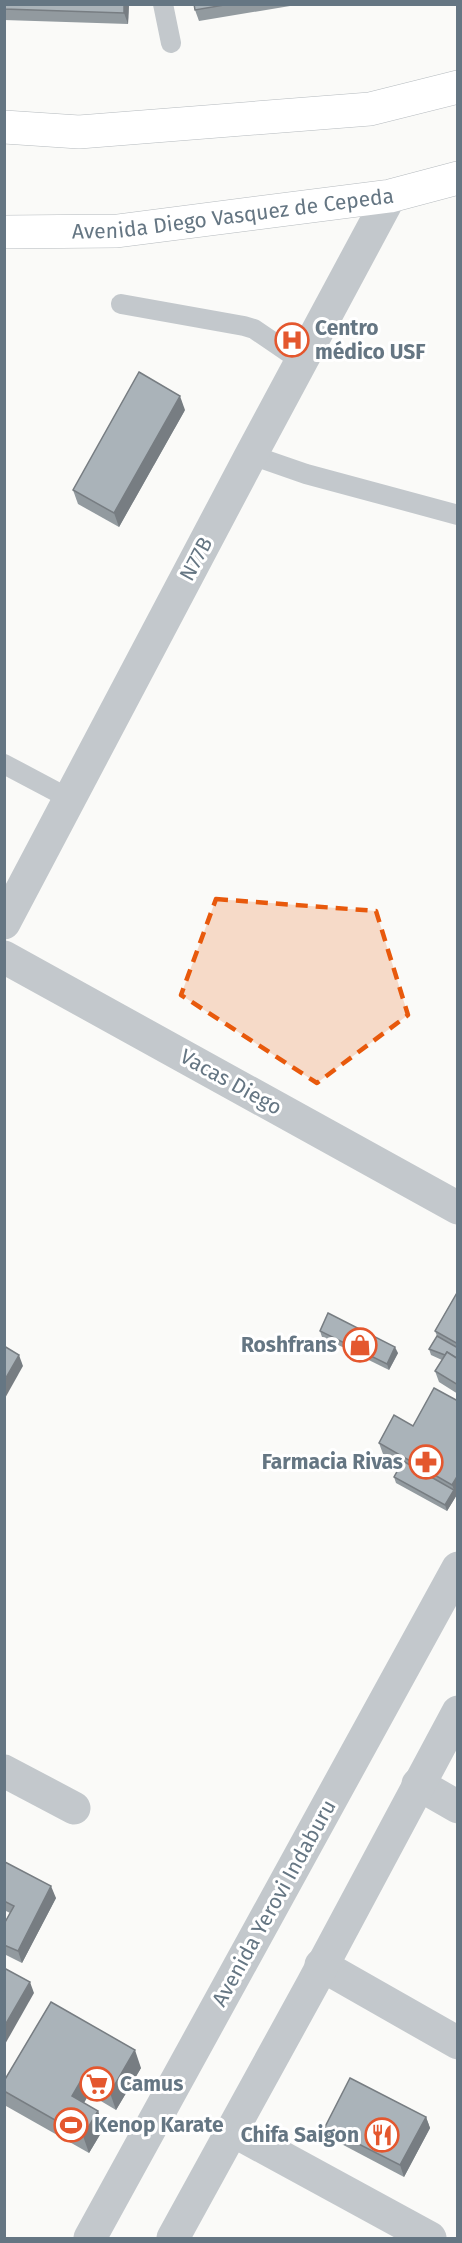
<svg xmlns="http://www.w3.org/2000/svg" width="462" height="2243" viewBox="0 0 462 2243" font-family="'Fira Sans',sans-serif">
  <style>
    .lines { fill: none; stroke-linecap: round; stroke-linejoin: round }
    .primary-casing { stroke: #b5babe; stroke-width: 34 }
    .service { stroke: #c3c8cc; stroke-width: 20 }
    .minor { stroke: #c3c8cc; stroke-width: 33 }
    .tertiary { stroke: #c3c8cc; stroke-width: 33 }
    .primary { stroke: #fff; stroke-width: 33 }
    .wall { fill: #929a9f }
    .shaded-wall { fill: #777d82 }
    .building { fill: #aab3b9; stroke: #777d82; stroke-width: 1.5 }
    .marked { fill: #e8590c; fill-opacity: 0.2; stroke: #e8590c; stroke-width: 4.5; stroke-dasharray: 12 8; stroke-linejoin: round }
    .labels { text-anchor: middle; dominant-baseline: central; stroke-width: 6; stroke-linejoin: round; paint-order: stroke }
    .street-label { font-size: 21px; fill: #657683; stroke: #fff }
    .poi-label { font-size: 21px; font-weight: bold; fill: #657683; stroke: #fff; text-anchor: start }
  </style>
  <rect width="100%" height="100%" fill="#fafaf8"/>
  <g class="lines">
    <!-- primary casing -->
    <g class="primary-casing">
      <g id="primary">
        <path d="M4 127 79 132 370 109 458 87"/>
        <path id="s1" d="M4 232 117 231 390 196 458 178"/>
      </g>
    </g>
    <!-- service -->
    <g class="service">
      <path d="M163 4 171 43"/>
      <path d="M121 304 244 326 254 329 301 361"/>
      <path d="M251 455 306 474 458 515"/>
      <path d="M4 764 70 799"/>
    </g>
    <!-- minor -->
    <g class="minor">
      <path d="M4 923 251 455 390 196"/>
      <path d="M4 957 458 1208"/>
      <path d="M4 1771 74 1808"/>
      <path d="M418 1784 458 1807"/>
      <path d="M321 1965 458 2043"/>
      <path d="M232 2130 430 2238"/>
    </g>
    <!-- tertiary -->
    <g class="tertiary">
      <path d="M90 2238 458 1568"/>
      <path d="M173 2238 312 1985 458 1712"/>
    </g>
    <!-- primary -->
    <use href="#primary" class="primary"/>
  </g>
  <!-- wall -->
  <g class="wall">
    <path d="M4 4H129L128 24 4 20Z"/>
    <path d="M194 4H302L199 21 195 10Z"/>
    <path d="M185 410 119 527 78 504 73 490Z"/>
    <path d="M458 1291V1394L439 1382 435 1371 442 1360 431 1355 429 1349 437 1336 435 1331Z"/>
    <path d="M320 1331 398 1353 389 1370 322 1337Z"/>
    <path d="M458 1401V1493L447 1511 396 1483 394 1477 401 1465 383 1454 379 1443 413 1426Z"/>
    <path d="M4 1863 56 1898 22 1963 4 1954V1924L10 1913 4 1910Z"/>
    <path d="M141 2068 116 2110 89 2094 84 2103 98 2111 104 2128 89 2153 6 2106 4 2101V2081Z"/>
    <path d="M426 2117 430 2128 404 2177 330 2138 325 2127Z"/>
  </g>
  <!-- shaded-wall -->
  <g class="shaded-wall">
    <path d="M124 4H129L128 24 124 13Z"/>
    <path d="M180 396 185 410 119 527 114 513Z"/>
    <path d="M395 1347 398 1353 389 1370 387 1364Z"/>
    <path d="M19 1355 23 1366 4 1400V1381Z"/>
    <path d="M458 1475V1493L447 1511 445 1505 454 1490 452 1485Z"/>
    <path d="M51 1886 56 1898 22 1963 18 1951Z"/>
    <path d="M30 1982 34 1993 4 2046V2027Z"/>
    <path d="M135 2050 141 2068 116 2110 110 2093Z"/>
    <path d="M83 2077 89 2094 78 2113 72 2096Z"/>
    <path d="M98 2111 104 2128 89 2153 83 2136Z"/>
    <path d="M426 2117 430 2128 404 2177 400 2165Z"/>
  </g>
  <!-- building -->
  <g class="building">
    <path d="M4 4H124V13L4 9Z"/>
    <path d="M194 4H230L195 10Z"/>
    <path d="M139 372 180 396 114 513 73 490Z"/>
    <path d="M458 1291V1344L435 1331Z"/>
    <path d="M328 1313 395 1347 387 1364 320 1331Z"/>
    <path d="M437 1336 458 1348V1359L447 1352 445 1355 429 1349Z"/>
    <path d="M4 1346 19 1355 4 1381Z"/>
    <path d="M447 1352 458 1359V1385L435 1371Z"/>
    <path d="M434 1388 458 1401V1475L452 1485 379 1443 394 1415 413 1426Z"/>
    <path d="M403 1461 454 1490 445 1505 394 1477Z"/>
    <path d="M5 1862 51 1886 18 1951 4 1945V1924L14 1906 4 1901Z"/>
    <path d="M4 1968 30 1982 4 2027Z"/>
    <path d="M51 2002 135 2050 110 2093 83 2077 72 2096 98 2111 83 2136 4 2091V2081Z"/>
    <path d="M350 2078 426 2117 400 2165 325 2127Z"/>
  </g>
  <!-- marked area -->
  <path class="marked" d="M216 899 376 911 408 1015 317 1083 181 995Z"/>
  <!-- icons -->
  <defs>
    <g id="hospital-ring" transform="scale(1.725)"><circle r="9.5" fill="#fff" stroke="#e4572e" stroke-width="1.5"/><path d="M-5-5h3v3.5h4V-5h3V5h-3V1.5h-4V5h-3Z" fill="#e4572e"/></g>
    <g id="shop-ring" transform="scale(1.725)"><circle r="9.5" fill="#fff" stroke="#e4572e" stroke-width="1.5"/><path d="M-5-2.5h2.3a2.7 3.5 0 0 1 5.4 0H5L5.5 6h-11ZM-1.5-2.5h3a1.5 2.3 0 0 0-3 0Z" fill="#e4572e"/></g>
    <g id="pharmacy-ring" transform="scale(1.725)"><circle r="9.5" fill="#fff" stroke="#e4572e" stroke-width="1.5"/><path d="M-2-6h4v4h4v4h-4v4h-4v-4h-4v-4h4Z" fill="#e4572e"/></g>
    <g id="supermarket-ring" transform="scale(1.725)"><circle r="9.5" fill="#fff" stroke="#e4572e" stroke-width="1.5"/><path d="M-6-5.5h2.5l.6 2H6L4.5 2H-2.5L-4.4-4H-6ZM-1.5 3.2a1.3 1.3 0 1 0 .1 0ZM3 3.2a1.3 1.3 0 1 0 .1 0Z" fill="#e4572e"/></g>
    <g id="stadium-ring" transform="scale(1.725)"><circle r="9.5" fill="#fff" stroke="#e4572e" stroke-width="1.5"/><path d="M0-5a6.5 5 0 1 0 0 10a6.5 5 0 1 0 0-10ZM-3.5-1.8h7v3.6h-7Z" fill="#e4572e"/></g>
    <g id="restaurant-ring" transform="scale(1.725)"><circle r="9.5" fill="#fff" stroke="#e4572e" stroke-width="1.5"/><path d="M-5-6h1v4h1v-4h1v4h1v-4h1v5L-1.5 .5V6h-2V.5L-5-1ZM5-6V6H3V1.5H1.5Q1.5-4 5-6Z" fill="#e4572e"/></g>
  </defs>
  <g fill-rule="evenodd">
    <use href="#hospital-ring" x="292" y="340"/>
    <use href="#shop-ring" x="360" y="1345"/>
    <use href="#pharmacy-ring" x="426" y="1462"/>
    <use href="#supermarket-ring" x="97" y="2084"/>
    <use href="#stadium-ring" x="71" y="2125"/>
    <use href="#restaurant-ring" x="382" y="2135"/>
  </g>
  <g class="labels">
    <!-- street labels -->
    <g class="street-label">
      <text stroke="none"><textPath href="#s1" startOffset="230">Avenida Diego Vasquez de Cepeda</textPath></text>
      <text transform="translate(196 559) rotate(-62)">N77B</text>
      <text transform="translate(231 1082) rotate(29)">Vacas Diego</text>
      <text transform="translate(274 1903) rotate(-61)">Avenida Yerovi Indaburu</text>
    </g>
    <!-- poi labels -->
    <g class="poi-label">
      <text x="315" y="328">Centro<tspan x="315" dy="24">médico USF</tspan></text>
      <text x="337" y="1345" text-anchor="end">Roshfrans</text>
      <text x="403" y="1462" text-anchor="end">Farmacia Rivas</text>
      <text x="120" y="2084">Camus</text>
      <text x="94" y="2125">Kenop Karate</text>
      <text x="359" y="2135" text-anchor="end">Chifa Saigon</text>
    </g>
  </g>
  <!-- border -->
  <rect width="462" height="2243" fill="none" stroke="#657683" stroke-width="12"/>
</svg>
